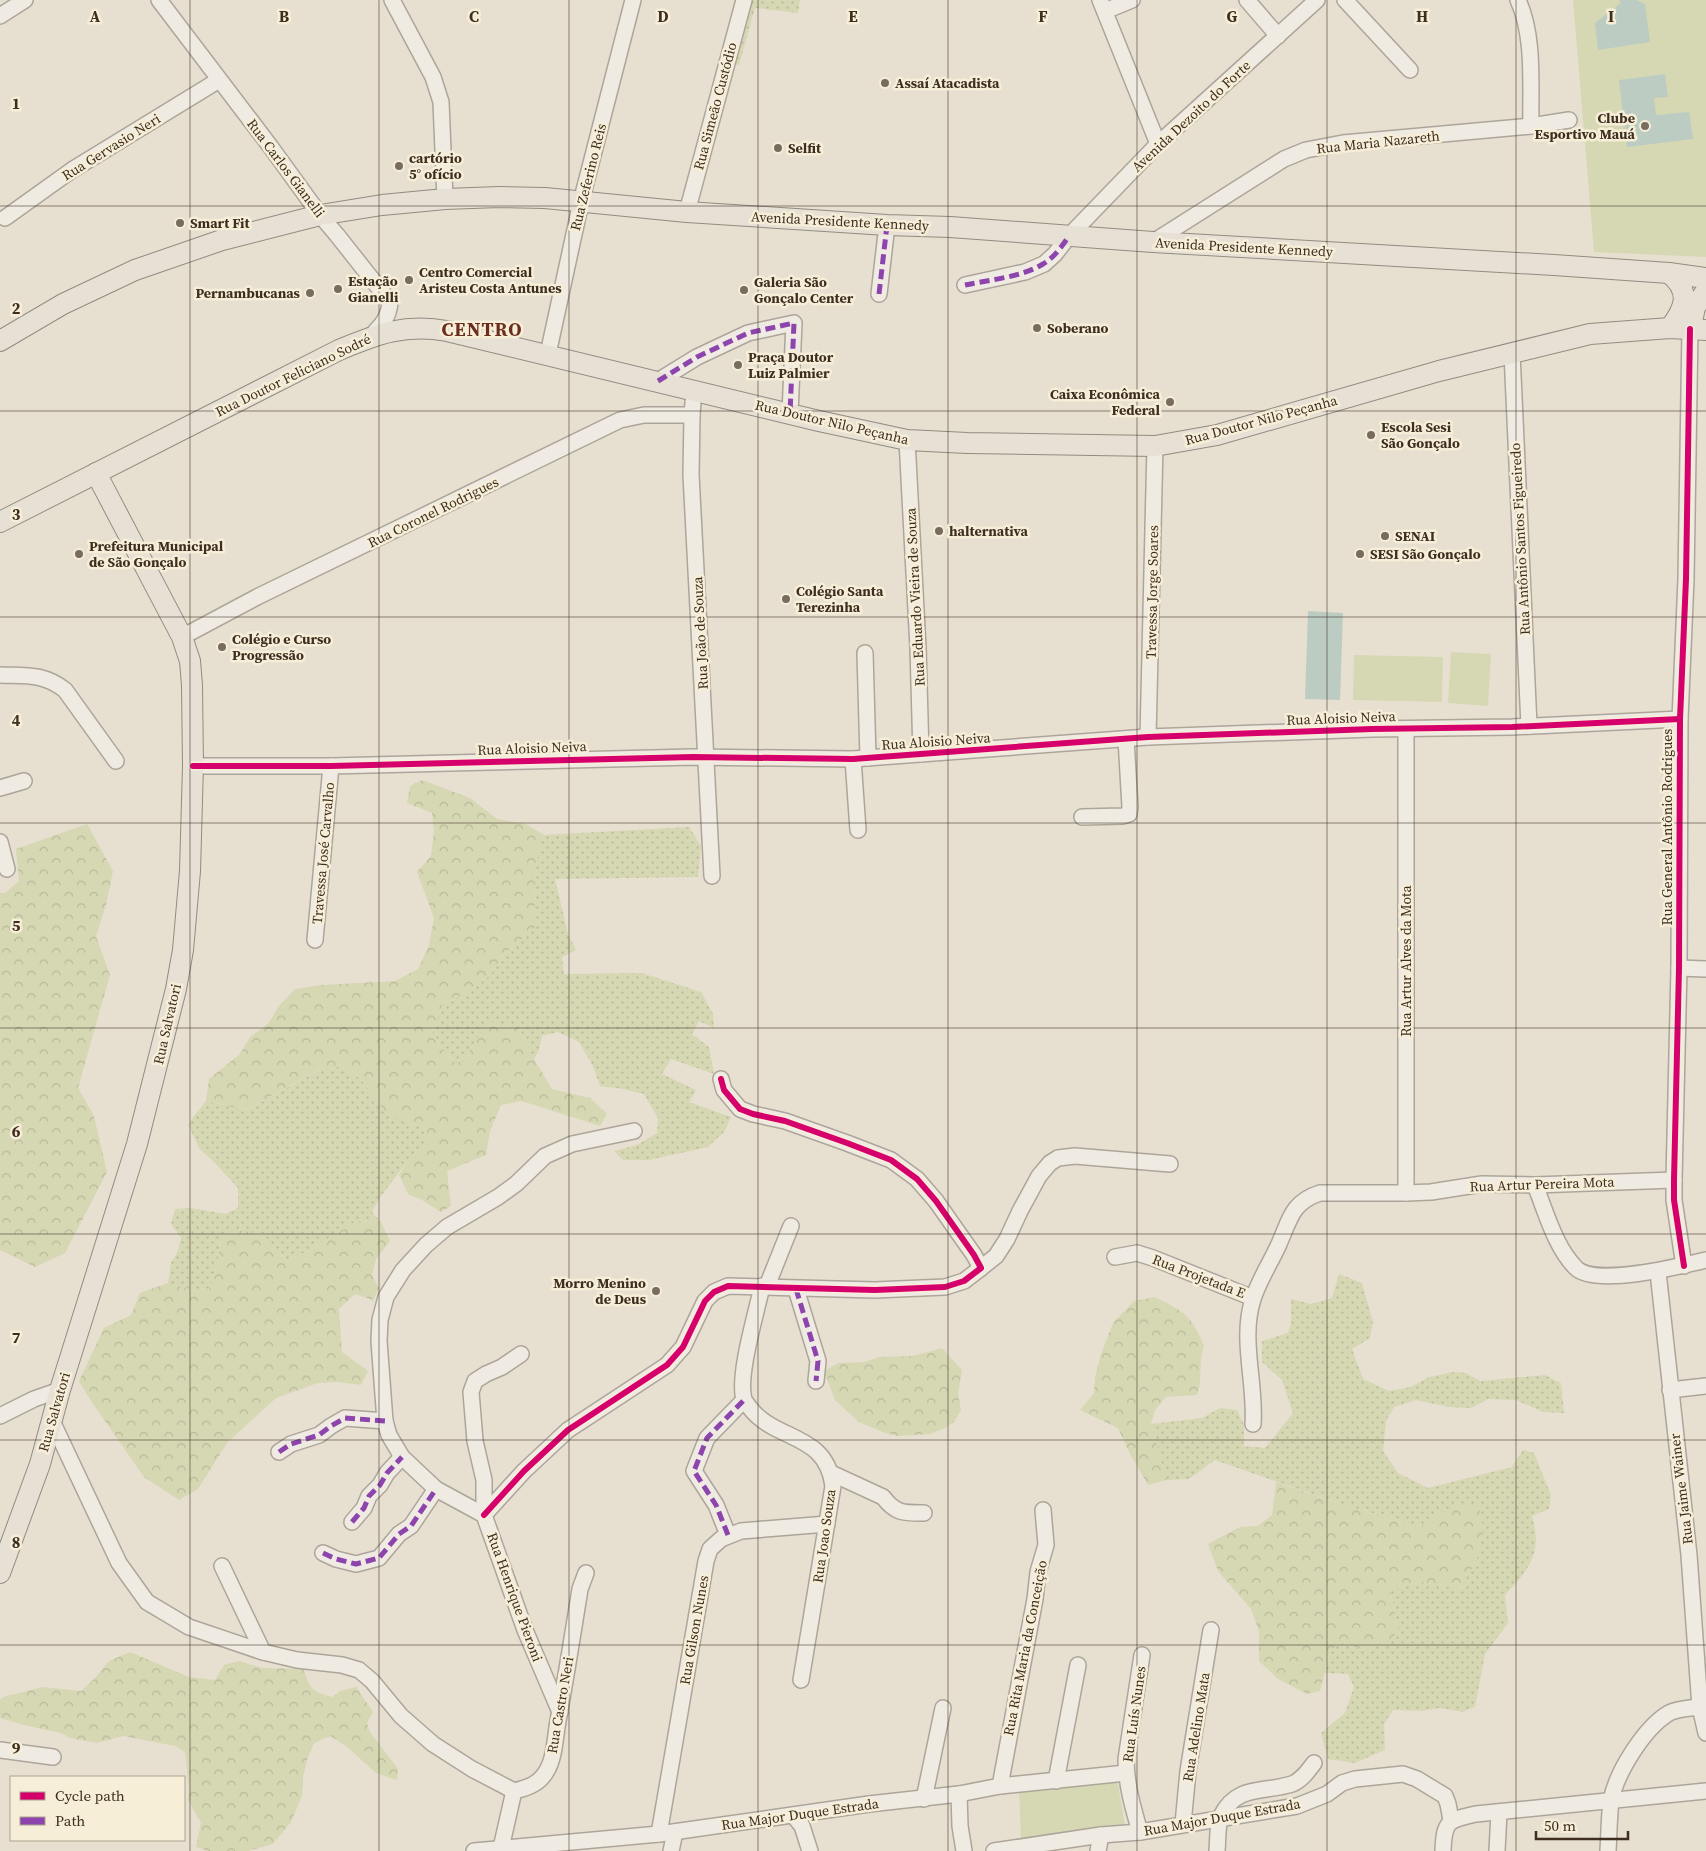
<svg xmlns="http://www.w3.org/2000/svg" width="1706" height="1851" viewBox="0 0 1706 1851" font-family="'Source Serif 4',serif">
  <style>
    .grass { fill: url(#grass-dots) }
    .forest { fill: url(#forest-crowns) }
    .pitch { fill: #d6d7b3 }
    .water { fill: #bcccc2 }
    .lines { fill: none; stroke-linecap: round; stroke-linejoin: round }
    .minor-casing { stroke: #ada599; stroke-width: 18 }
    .major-casing { stroke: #928b80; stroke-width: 22 }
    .minor { stroke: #efebe3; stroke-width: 15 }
    .major { stroke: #e6e1d4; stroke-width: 20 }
    .quiet { stroke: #8e44ad; stroke-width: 5; stroke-dasharray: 10 5; stroke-linecap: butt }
    .cycleway-casing { stroke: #f7eed8; stroke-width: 9 }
    .cycleway { stroke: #d6006c; stroke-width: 6 }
    .grid { fill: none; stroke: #3d2e20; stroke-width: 1; stroke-opacity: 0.55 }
    .poi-dot { fill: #786c5e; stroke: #f7eed8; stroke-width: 2 }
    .labels { text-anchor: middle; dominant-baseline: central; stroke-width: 5; stroke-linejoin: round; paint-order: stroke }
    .poi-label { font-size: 14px; font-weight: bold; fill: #3d2e20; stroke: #f7eed8; text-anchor: start }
    .street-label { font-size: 14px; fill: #3d2e20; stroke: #f7eed8 }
    .district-label { font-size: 19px; font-weight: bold; letter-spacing: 1px; fill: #6b2e1e; stroke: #f7eed8 }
    .grid-label { font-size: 16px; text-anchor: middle; font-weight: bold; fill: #3d2e20; stroke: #f7eed8; stroke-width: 5; stroke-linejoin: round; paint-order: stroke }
  </style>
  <defs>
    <pattern id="grass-dots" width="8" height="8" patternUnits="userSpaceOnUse" patternTransform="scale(1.25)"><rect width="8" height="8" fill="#d6d7b3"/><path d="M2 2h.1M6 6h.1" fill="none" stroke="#b9b99a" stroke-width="1.8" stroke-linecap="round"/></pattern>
    <pattern id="forest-crowns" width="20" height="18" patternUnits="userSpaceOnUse" patternTransform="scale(1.25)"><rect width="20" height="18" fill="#d6d7b3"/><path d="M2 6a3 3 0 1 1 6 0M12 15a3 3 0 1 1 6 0" fill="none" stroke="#b9b99a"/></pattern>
  </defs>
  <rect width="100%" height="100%" fill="#e7e0d1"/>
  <!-- grass -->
  <g class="grass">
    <path d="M748 0H800L798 13 755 8 739 65 732 64Z"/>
    <path d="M689 827 701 846 698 877 555 879 568 934 576 950 562 957 564 974 642 973 701 992 713 1014 714 1028 699 1021 692 1034 709 1047 714 1074 671 1059 662 1074 696 1090 689 1102 731 1117 724 1132 708 1147 649 1160H623L614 1151 637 1145 657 1133 658 1118 644 1094 623 1089 600 1086 593 1066 579 1042 558 1032 542 1036 539 1050 534 1059 519 1028 476 1039 464 1062H453L432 1035 442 1005 465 994 489 976 505 953 535 928C535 896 532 865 544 835Z"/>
    <path d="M338 1067 360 1078 376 1099 386 1114 427 1129 424 1146 407 1162 381 1196 372 1212 381 1222 356 1221 307 1252 286 1260 281 1253 220 1237 218 1260 211 1288 197 1292 168 1283 171 1263 178 1251 181 1238 171 1224 175 1209 191 1208 225 1214 238 1208V1188L217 1165 199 1148 188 1124 206 1101 246 1110 321 1069Z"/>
    <path d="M1339 1274 1362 1283 1373 1322 1370 1338 1352 1349 1363 1379 1389 1391 1411 1387 1429 1377 1454 1372 1466 1373 1480 1381 1545 1375 1561 1383 1564 1413 1543 1412 1516 1400 1488 1399 1471 1408 1448 1407 1416 1400 1394 1407 1386 1421 1383 1451 1398 1473 1428 1488 1512 1467 1523 1450 1534 1453 1551 1495 1549 1509 1532 1516C1543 1554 1529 1569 1505 1595L1508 1623 1485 1654 1475 1707 1462 1712 1439 1708 1422 1711 1393 1710 1384 1724 1385 1750 1355 1763 1328 1759 1321 1733 1345 1713 1354 1687 1348 1674 1325 1673 1330 1653 1340 1642 1364 1650 1398 1628 1390 1590 1421 1582 1461 1589 1444 1511 1424 1525 1410 1527 1398 1519 1355 1509 1215 1460 1189 1479 1166 1480 1151 1424 1202 1418 1220 1408 1237 1410 1244 1425V1446L1265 1448 1293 1413 1282 1380 1262 1362V1341L1288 1333 1291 1323V1299L1311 1304 1332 1298Z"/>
  </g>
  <!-- forest -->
  <g class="forest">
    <path d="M422 780 470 798 497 819 526 824 544 835C532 865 535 896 535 928L505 953 489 976 465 994 442 1005 432 1035 453 1062H464L476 1039 491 1022 519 1028 534 1059 552 1089 590 1098 607 1114 600 1126 522 1101 501 1105 490 1131 486 1155 447 1171 451 1206 441 1212 422 1200 408 1194 399 1175 407 1162 424 1146 427 1129 386 1114 376 1099 360 1078 338 1067 320 1069 246 1110 206 1101 209 1079 240 1054 250 1037 269 1023 278 1007 295 989 322 985 395 981 418 969 429 945 434 918 417 872 431 856 434 832 432 813 407 803 410 786Z"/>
    <path d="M87 824 113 871 106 905 96 936 110 975 78 1088 94 1116 107 1172 65 1253 35 1267 0 1250V893H5L19 881 16 849Z"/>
    <path d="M356 1221 381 1222 390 1241 376 1259 372 1275 379 1288 373 1300 355 1294 339 1309 342 1352 368 1371 361 1385 338 1382 318 1383 276 1398 227 1443 198 1489 179 1500 144 1477 91 1401 79 1381 104 1328 131 1315 140 1293 168 1283 197 1292 211 1288 218 1260 220 1237 236 1230 263 1234 286 1260 307 1252Z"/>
    <path d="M1155 1297C1184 1312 1191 1314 1204 1346 1198 1362 1203 1379 1197 1395L1166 1397 1155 1410 1151 1424 1166 1480 1148 1485 1128 1450 1118 1428 1080 1410 1094 1393 1095 1377 1101 1354 1113 1323 1134 1301Z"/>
    <path d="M942 1348 962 1370 958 1394 961 1410 954 1422 945 1428 930 1434 898 1436 885 1433 859 1422 835 1400 824 1371 838 1363 864 1362 880 1357 913 1356Z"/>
    <path d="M1276 1482 1355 1509 1398 1519 1410 1527 1424 1525 1444 1511 1459 1503 1479 1505 1483 1529 1479 1556 1460 1589 1421 1582 1390 1590 1398 1629 1391 1642 1364 1650 1340 1642 1330 1653 1320 1691 1307 1694 1278 1679 1259 1661V1631L1251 1609 1218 1571 1208 1544 1240 1527 1258 1526 1272 1515Z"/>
    <path d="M130 1652 189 1677 215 1680 224 1665 239 1661 263 1668 304 1669C309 1689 313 1692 332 1697L340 1691 356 1687 373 1712 367 1723 370 1732 398 1769 397 1780 376 1773 346 1746 330 1736 314 1743 307 1760 303 1777 302 1796 291 1822 273 1844 248 1851H208L196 1847 201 1823 188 1800 189 1788 185 1752 175 1746 123 1736 97 1743 70 1738 61 1733 24 1725 0 1718V1700L3 1697 43 1687 81 1691 95 1678 109 1661Z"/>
  </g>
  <!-- pitch -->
  <g class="pitch">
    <path d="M1573 0H1706V257L1594 252Z"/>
    <path d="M1451 652 1491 654 1488 706 1448 703Z"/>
    <path d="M1354 655 1443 657 1442 702 1353 700Z"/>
    <path d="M1117 1778 1125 1826 1021 1839 1019 1788Z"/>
  </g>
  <!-- water -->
  <g class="water">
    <path d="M1619 0H1636L1645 4 1650 42 1598 50 1595 23 1621 3Z"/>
    <path d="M1665 74 1668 97 1654 98 1656 115 1689 112 1693 139 1627 147 1619 80Z"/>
    <path d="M1308 611 1343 613 1340 700 1305 699Z"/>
  </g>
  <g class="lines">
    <!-- minor casing -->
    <g class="minor-casing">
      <g id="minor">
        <path d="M159 0 270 146 320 215 337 235 390 302C389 318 381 326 370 337"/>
        <path d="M392 0 433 77 441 102 445 199"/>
        <path d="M1100 0 1158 144"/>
        <path d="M1247 0 1278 36"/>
        <path d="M1345 0 1410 70"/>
        <path d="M1518 0C1535 37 1530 86 1531 126"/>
        <path d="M1105 11 1132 0"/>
        <path d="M0 16 25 0"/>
        <path d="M687 212 744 0"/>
        <path d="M5 218 72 170 219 80"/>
        <path d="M1153 242 1284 159 1306 150 1343 143 1531 126 1569 120"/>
        <path d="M965 285 1025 272 1044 264 1055 254 1069 236 1158 144 1317 0"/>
        <path d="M879 294 887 225"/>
        <path d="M1512 353 1529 726"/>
        <path d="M548 354 581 202 633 0"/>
        <path d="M658 381 697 357 748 333 794 323 790 413"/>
        <path d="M694 390 692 415 691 475 712 876"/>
        <path d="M907 440 918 648 921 754"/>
        <path d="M182 637 257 597 620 420 644 415H692"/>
        <path d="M865 653 868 758"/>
        <path d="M0 675C26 676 43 673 65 690L116 761"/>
        <path d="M1148 737 1155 446"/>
        <path d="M853 759 858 830"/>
        <path d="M193 766H331L693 757 853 759 1148 737 1372 729 1512 727 1680 719"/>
        <path d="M0 788 24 781"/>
        <path d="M1082 817 1123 816 1129 814 1130 807 1126 739"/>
        <path d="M0 842 7 869"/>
        <path d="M315 940 331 766"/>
        <path d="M1679 968 1706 969"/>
        <path d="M1535 1185C1546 1212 1555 1247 1576 1268 1595 1287 1681 1266 1706 1260"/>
        <path d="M1406 1193V729"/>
        <path d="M1115 1257 1137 1253 1153 1258 1253 1298"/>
        <path d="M1684 1266 1674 1200V1180L1679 968 1680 719 1686 579 1690 329"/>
        <path d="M981 1268 996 1256 1007 1239 1020 1211 1039 1176 1050 1163 1058 1158 1075 1156 1170 1164"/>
        <path d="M1658 1272 1689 1555 1700 1707 1706 1733"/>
        <path d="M762 1286C757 1311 737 1376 744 1399 745 1402 748 1405 750 1408 776 1442 826 1432 833 1486L801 1680"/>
        <path d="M767 1286 791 1226"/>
        <path d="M796 1289 818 1361 816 1381"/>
        <path d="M1670 1390 1706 1386"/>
        <path d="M0 1416 34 1399 60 1390"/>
        <path d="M52 1421 119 1563 147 1602 189 1627 263 1652 297 1660 342 1665 359 1670 372 1681 401 1716 433 1744 472 1769 514 1791"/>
        <path d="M1253 1424C1256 1383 1240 1339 1253 1299 1259 1280 1271 1262 1279 1244 1290 1219 1292 1202 1320 1193H1406L1431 1192 1482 1184 1535 1185 1674 1180"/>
        <path d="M279 1452 291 1444 319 1435 331 1426 345 1418 385 1421"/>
        <path d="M831 1473 883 1497C896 1514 904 1513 924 1513"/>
        <path d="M484 1515 524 1471 568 1430 667 1365 683 1347 705 1301 714 1292 728 1286 875 1290 945 1287 964 1281 981 1268 974 1255 936 1201 917 1179 891 1160 847 1143 785 1121 753 1114 740 1109 724 1090 721 1079"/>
        <path d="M484 1515V1480L475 1441 471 1392 475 1381 486 1374 502 1367 521 1354"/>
        <path d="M352 1522 364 1508 369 1496 380 1485 387 1473 402 1457"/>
        <path d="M728 1535 716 1505 694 1471 707 1438 744 1400"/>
        <path d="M323 1553 336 1559 356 1564 379 1558 399 1534 411 1526 436 1489"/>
        <path d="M222 1566 263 1652"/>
        <path d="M560 1712 525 1630 484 1515 436 1489 402 1457 389 1435 385 1421 379 1341 380 1320 386 1297 403 1270 426 1245 447 1227 498 1197 516 1184 545 1156 572 1144 634 1131"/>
        <path d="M0 1750 53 1757"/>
        <path d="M1056 1781 1078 1665"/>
        <path d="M1000 1786 1035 1599 1038 1572 1046 1545 1043 1510"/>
        <path d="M959 1794 960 1826 964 1851"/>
        <path d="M924 1799 943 1708"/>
        <path d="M793 1815 802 1826 810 1851"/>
        <path d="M1183 1824 1188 1771 1211 1630"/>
        <path d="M1140 1832C1133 1808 1126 1784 1126 1759L1142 1655"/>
        <path d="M659 1834 706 1561 710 1549 721 1539 741 1531 827 1524"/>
        <path d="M501 1848 514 1791C527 1788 539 1784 546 1772 555 1758 555 1737 558 1721 566 1677 573 1633 580 1589L586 1573"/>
        <path d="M474 1851 659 1834 869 1804 959 1794 1000 1786 1126 1773"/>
        <path d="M671 1851 675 1832"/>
        <path d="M994 1851 1101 1835 1140 1832 1297 1806 1327 1794 1342 1783 1355 1779 1403 1774 1417 1779 1445 1796 1448 1804 1451 1820"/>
        <path d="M1098 1851 1101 1835"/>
        <path d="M1217 1851C1218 1841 1217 1825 1221 1816 1237 1784 1264 1793 1292 1784 1302 1780 1308 1771 1314 1763"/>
        <path d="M1443 1851C1444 1821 1448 1820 1476 1814L1706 1791"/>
        <path d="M1497 1851 1499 1812"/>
        <path d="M1608 1851C1609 1835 1609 1817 1611 1801 1616 1773 1644 1728 1669 1713 1678 1708 1695 1708 1706 1706"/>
      </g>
    </g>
    <!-- major casing -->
    <g class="major-casing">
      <g id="major">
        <path d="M1669 273C1691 291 1686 307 1670 328"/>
        <path d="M1691 327 1695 307 1706 291"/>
        <path d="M0 341 63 304 135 270 222 240 320 215 382 205 445 199 499 197 545 198 687 212 887 225 950 227 1153 242 1554 265 1669 273 1706 278"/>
        <path d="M0 522 339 350C377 334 406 323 447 331L819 421 907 440 967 443 1155 446 1217 435 1439 371 1590 334 1670 328 1706 330"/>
        <path d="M0 1573 40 1464 60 1390 137 1144 176 989 183 950 190 871 193 766 192 685 190 661 182 637 96 473"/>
      </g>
    </g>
    <!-- minor -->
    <use href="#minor" class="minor"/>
    <!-- major -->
    <use href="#major" class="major"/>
    <!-- quiet -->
    <g class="quiet">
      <path d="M965 285C989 280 1022 277 1043 264 1054 258 1062 246 1069 236"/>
      <path d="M879 294 887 225"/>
      <path d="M658 381 697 357 748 333 794 323 790 413"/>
      <path d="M796 1289 818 1361 816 1381"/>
      <path d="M279 1452 291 1444 319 1435 331 1426 345 1418 385 1421"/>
      <path d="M352 1522 364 1508 369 1496 380 1485 387 1473 402 1457"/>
      <path d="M728 1535 716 1505 694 1471 707 1438 744 1400"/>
      <path d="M323 1553 336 1559 356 1564 379 1558 399 1534 411 1526 436 1489"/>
    </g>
    <!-- cycleway casing -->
    <g class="cycleway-casing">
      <g id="cycleway">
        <path d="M193 766H331L693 757 853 759 1148 737 1372 729 1512 727 1680 719"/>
        <path d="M1684 1266 1674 1200V1180L1679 968 1680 719 1686 579 1690 329"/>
        <path d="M484 1515 524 1471 568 1430 667 1365 683 1347 705 1301 714 1292 728 1286 875 1290 945 1287 964 1281 981 1268 974 1255 936 1201 917 1179 891 1160 847 1143 785 1121 753 1114 740 1109 724 1090 721 1079"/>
      </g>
    </g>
    <!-- cycleway -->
    <use href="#cycleway" class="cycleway"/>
  </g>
  <!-- grid -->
  <path class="grid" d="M190 0V1851M379 0V1851M569 0V1851M758 0V1851M948 0V1851M1137 0V1851M1327 0V1851M1516 0V1851M0 206H1706M0 411H1706M0 617H1706M0 823H1706M0 1028H1706M0 1234H1706M0 1440H1706M0 1645H1706"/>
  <!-- markers -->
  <g class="poi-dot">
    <circle cx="885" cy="83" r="5"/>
    <circle cx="1645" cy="126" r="5"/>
    <circle cx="778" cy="148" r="5"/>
    <circle cx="399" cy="166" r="5"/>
    <circle cx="180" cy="223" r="5"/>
    <circle cx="409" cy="280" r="5"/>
    <circle cx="338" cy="289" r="5"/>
    <circle cx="744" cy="290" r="5"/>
    <circle cx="310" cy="293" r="5"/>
    <circle cx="1037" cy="328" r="5"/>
    <circle cx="738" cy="365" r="5"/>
    <circle cx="1170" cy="402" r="5"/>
    <circle cx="1371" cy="435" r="5"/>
    <circle cx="939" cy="531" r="5"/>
    <circle cx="1385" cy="536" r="5"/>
    <circle cx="79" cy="554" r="5"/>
    <circle cx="1360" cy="554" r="5"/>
    <circle cx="786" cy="599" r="5"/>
    <circle cx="222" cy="647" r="5"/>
    <circle cx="656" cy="1291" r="5"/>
  </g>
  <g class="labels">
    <!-- poi labels -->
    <g class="poi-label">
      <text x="895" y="83">Assaí Atacadista</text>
      <text x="1635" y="118" text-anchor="end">Clube<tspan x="1635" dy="16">Esportivo Mauá</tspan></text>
      <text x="788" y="148">Selfit</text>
      <text x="409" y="158">cartório<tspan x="409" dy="16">5° ofício</tspan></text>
      <text x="190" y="223">Smart Fit</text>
      <text x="419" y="272">Centro Comercial<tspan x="419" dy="16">Aristeu Costa Antunes</tspan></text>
      <text x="348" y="281">Estação<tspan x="348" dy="16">Gianelli</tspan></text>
      <text x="754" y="282">Galeria São<tspan x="754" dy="16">Gonçalo Center</tspan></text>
      <text x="300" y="293" text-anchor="end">Pernambucanas</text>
      <text x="1047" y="328">Soberano</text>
      <text x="748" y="357">Praça Doutor<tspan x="748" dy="16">Luiz Palmier</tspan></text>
      <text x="1160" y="394" text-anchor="end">Caixa Econômica<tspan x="1160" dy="16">Federal</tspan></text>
      <text x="1381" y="427">Escola Sesi<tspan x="1381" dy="16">São Gonçalo</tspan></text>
      <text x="949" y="531">halternativa</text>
      <text x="1395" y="536">SENAI</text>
      <text x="89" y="546">Prefeitura Municipal<tspan x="89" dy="16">de São Gonçalo</tspan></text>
      <text x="1370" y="554">SESI São Gonçalo</text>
      <text x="796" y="591">Colégio Santa<tspan x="796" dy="16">Terezinha</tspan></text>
      <text x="232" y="639">Colégio e Curso<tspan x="232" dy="16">Progressão</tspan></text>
      <text x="646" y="1283" text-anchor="end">Morro Menino<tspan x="646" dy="16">de Deus</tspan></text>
    </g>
    <!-- street labels -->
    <g class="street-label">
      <text transform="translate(715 106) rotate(-75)">Rua Simeão Custódio</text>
      <text transform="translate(1191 116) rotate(-43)">Avenida Dezoito do Forte</text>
      <text transform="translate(1378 142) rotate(-6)">Rua Maria Nazareth</text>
      <text transform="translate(111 147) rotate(-32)">Rua Gervasio Neri</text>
      <text transform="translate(286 168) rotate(53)">Rua Carlos Gianelli</text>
      <text transform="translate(588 177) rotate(-76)">Rua Zeferino Reis</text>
      <text transform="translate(840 221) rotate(3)">Avenida Presidente Kennedy</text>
      <text transform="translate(1244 247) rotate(3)">Avenida Presidente Kennedy</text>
      <text transform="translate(293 375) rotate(-26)">Rua Doutor Feliciano Sodré</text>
      <text transform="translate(1261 420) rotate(-15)">Rua Doutor Nilo Peçanha</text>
      <text transform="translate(832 422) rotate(13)">Rua Doutor Nilo Peçanha</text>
      <text transform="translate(433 512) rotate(-26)">Rua Coronel Rodrigues</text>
      <text transform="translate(1520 539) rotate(-93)">Rua Antônio Santos Figueiredo</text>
      <text transform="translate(1152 592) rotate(-89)">Travessa Jorge Soares</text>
      <text transform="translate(915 597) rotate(-93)">Rua Eduardo Vieira de Souza</text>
      <text transform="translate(700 633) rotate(-93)">Rua João de Souza</text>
      <text transform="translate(1341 718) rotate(-2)">Rua Aloisio Neiva</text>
      <text transform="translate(936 741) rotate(-4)">Rua Aloisio Neiva</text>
      <text transform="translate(532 748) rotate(-2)">Rua Aloisio Neiva</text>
      <text transform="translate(1667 827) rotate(-90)">Rua General Antônio Rodrigues</text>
      <text transform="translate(323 853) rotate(-85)">Travessa José Carvalho</text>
      <text transform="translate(1406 961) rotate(-90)">Rua Artur Alves da Mota</text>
      <text transform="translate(167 1024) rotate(-77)">Rua Salvatori</text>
      <text transform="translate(1542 1184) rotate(-2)">Rua Artur Pereira Mota</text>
      <text transform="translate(1199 1276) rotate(21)">Rua Projetada E</text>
      <text transform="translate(54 1412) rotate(-74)">Rua Salvatori</text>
      <text transform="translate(1681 1489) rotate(-97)">Rua Jaime Wainer</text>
      <text transform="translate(824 1536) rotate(-82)">Rua Joao Souza</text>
      <text transform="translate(515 1597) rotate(70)">Rua Henrique Pieroni</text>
      <text transform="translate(694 1630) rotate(-80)">Rua Gilson Nunes</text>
      <text transform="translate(1025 1648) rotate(-79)">Rua Rita Maria da Conceição</text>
      <text transform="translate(560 1705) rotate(-80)">Rua Castro Neri</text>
      <text transform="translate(1134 1714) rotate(-82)">Rua Luís Nunes</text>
      <text transform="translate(1196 1727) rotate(-81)">Rua Adelino Mata</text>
      <text transform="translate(800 1814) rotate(-8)">Rua Major Duque Estrada</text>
      <text transform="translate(1222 1817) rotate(-10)">Rua Major Duque Estrada</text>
    </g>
    <!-- district labels -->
    <g class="district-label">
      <text x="482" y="329">CENTRO</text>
    </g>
  </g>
  <g class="grid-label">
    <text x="95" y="22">A</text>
    <text x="284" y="22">B</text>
    <text x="474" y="22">C</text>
    <text x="663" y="22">D</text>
    <text x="853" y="22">E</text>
    <text x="1043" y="22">F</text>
    <text x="1232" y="22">G</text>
    <text x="1422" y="22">H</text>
    <text x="1611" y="22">I</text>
    <text x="16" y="109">1</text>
    <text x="16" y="314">2</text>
    <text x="16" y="520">3</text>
    <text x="16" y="726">4</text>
    <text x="16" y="931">5</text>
    <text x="16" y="1137">6</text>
    <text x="16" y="1343">7</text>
    <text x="16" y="1548">8</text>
    <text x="16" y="1754">9</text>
  </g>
  <!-- legend -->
  <rect x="10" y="1776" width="175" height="65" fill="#f7eed8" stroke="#ada18e"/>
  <rect x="20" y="1792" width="25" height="8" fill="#d6006c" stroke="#ada18e"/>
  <text x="55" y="1801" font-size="15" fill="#3d2e20">Cycle path</text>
  <rect x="20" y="1817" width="25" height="8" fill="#8e44ad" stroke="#ada18e"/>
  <text x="55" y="1826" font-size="15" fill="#3d2e20">Path</text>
  <!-- scale -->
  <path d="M1536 1831v8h92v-8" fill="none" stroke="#3d2e20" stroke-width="2.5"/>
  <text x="1544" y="1831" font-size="15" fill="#3d2e20" stroke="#f7eed8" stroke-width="4" paint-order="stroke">50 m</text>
</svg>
